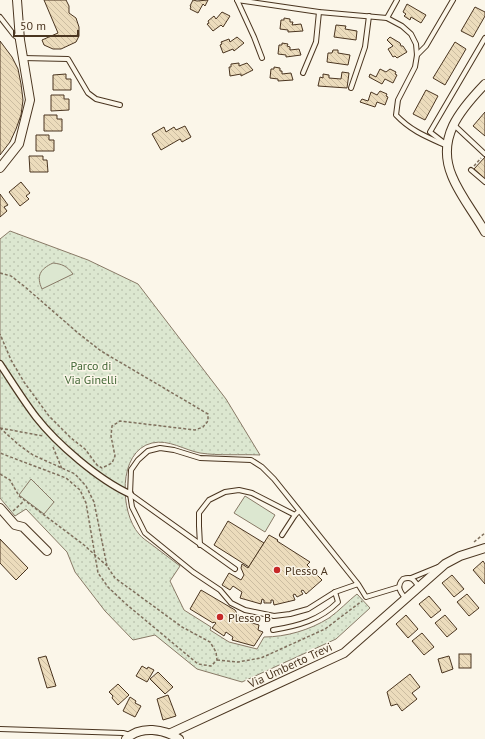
<svg xmlns="http://www.w3.org/2000/svg" width="485" height="739" viewBox="0 0 485 739" font-family="'PT Sans',sans-serif">
  <style>
    .grass { fill: url(#grass-dots); stroke: #887966 }
    .pitch { fill: #dce7d0; stroke: #887966 }
    .building { fill: url(#building-back-hatch); stroke: #4a3520 }
    .lines { fill: none; stroke-linecap: round; stroke-linejoin: round }
    .service-casing { stroke: #4a3520; stroke-width: 6 }
    .pedestrian-casing { stroke: #4a3520; stroke-width: 8 }
    .minor-casing { stroke: #4a3520; stroke-width: 10 }
    .path { stroke: #7f6f5c; stroke-width: 1.5; stroke-dasharray: 3 2; stroke-linecap: butt }
    .service { stroke: #fbf6e9; stroke-width: 4 }
    .pedestrian { stroke: #fbf6e9; stroke-width: 5.5 }
    .minor { stroke: #fbf6e9; stroke-width: 8 }
    .poi-dot { fill: #c62828; stroke: #fbf6e9; stroke-width: 1.5 }
    .labels { text-anchor: middle; dominant-baseline: central; stroke-width: 3; stroke-linejoin: round; paint-order: stroke }
    .park-label { font-size: 12px; fill: #436837; stroke: #fbf6e9 }
    .poi-label { font-size: 12px; fill: #4a3520; stroke: #fbf6e9; text-anchor: start }
    .street-label { font-size: 12px; fill: #4a3520; stroke: #fbf6e9 }
  </style>
  <defs>
    <pattern id="grass-dots" width="8" height="8" patternUnits="userSpaceOnUse"><rect width="8" height="8" fill="#dce7d0"/><path d="M2 2h.1M6 6h.1" fill="none" stroke="#bec7b2" stroke-width="1.8" stroke-linecap="round"/></pattern>
    <pattern id="building-back-hatch" width="6" height="6" patternUnits="userSpaceOnUse"><rect width="6" height="6" fill="#ecdcbc"/><path d="M-1 5l2 2M0 0l6 6M5-1l2 2" fill="none" stroke="#ccbda1"/></pattern>
  </defs>
  <rect width="100%" height="100%" fill="#fbf6e9"/>
  <!-- grass -->
  <path class="grass" d="M10 231 88 260 138 284 226 399 260 455C241 454 219 456 200 453 184 450 169 439 152 443 117 451 120 513 139 534 142 538 147 541 151 544 161 551 170 559 180 566L170 581 184 610 211 627 210 630 229 642 257 649 264 637C286 637 310 630 329 618 339 611 348 601 357 594L370 608 336 639 242 682 197 669 155 635 133 640 105 611 75 572 67 552 26 509 15 516 0 498V239Z"/>
  <!-- pitch -->
  <g class="pitch">
    <path d="M53 263C62 264 67 266 73 274L42 289C36 276 40 269 53 263Z"/>
    <path d="M31 479 54 502 44 514 19 495Z"/>
    <path d="M245 496 275 515 265 532 234 513Z"/>
  </g>
  <!-- building -->
  <g class="building">
    <path d="M44 0H66L69 6V13L76 18 79 27V36L76 42 61 49H53L44 45 42 40 58 33Z"/>
    <path d="M193 0 197 1 208 0 205 6 203 4 198 13 190 9 191 7 190 6Z"/>
    <path d="M407 4 426 15 421 23 411 17 410 20 404 16 406 14 403 12Z"/>
    <path d="M475 7 485 12V16L473 37 461 31Z"/>
    <path d="M222 12 230 16 223 27 221 25 213 31 207 24 209 23 208 21 214 16 216 19Z"/>
    <path d="M284 18 290 19V22H293L292 25 301 24 303 31 288 32V30L280 29 281 20H284Z"/>
    <path d="M336 25 346 26 345 29 357 31 356 40 334 37Z"/>
    <path d="M237 37 244 43 234 51 233 49 223 53 220 45 222 44 221 42 229 39 230 42Z"/>
    <path d="M390 37 400 43 401 46H403L407 52 397 58 395 56 393 57 388 49 393 46 387 40Z"/>
    <path d="M0 41 12 57 18 69 21 84 23 100 21 115 16 129 10 142 0 155Z"/>
    <path d="M455 42 466 49 445 85 433 78Z"/>
    <path d="M282 43 288 44 287 46 290 47V50L299 49 301 55 286 57V55L278 54 279 45H282Z"/>
    <path d="M333 50H338V53L350 55 348 65 327 62 328 53H332Z"/>
    <path d="M239 63V66L247 63 253 70 241 76V74L230 76 229 67H231V64Z"/>
    <path d="M274 67 280 68V71H282V74L291 73 293 80 278 81V79L270 78 271 69H274Z"/>
    <path d="M380 69 386 72 390 69 396 72 395 74 397 75 393 83 385 79 382 84 369 77 370 74 376 77Z"/>
    <path d="M342 72 349 73 347 88 318 86 320 77 323 78V74L329 75V78L341 79Z"/>
    <path d="M66 74V79H71V90H53V75Z"/>
    <path d="M426 90 438 96 425 120 413 114Z"/>
    <path d="M380 91 387 94 386 96 388 97 385 105 377 102 375 107 360 102 362 99 368 101 371 92 377 95Z"/>
    <path d="M51 95H64V99H69V110L51 111Z"/>
    <path d="M485 112V136L473 126Z"/>
    <path d="M44 115H57V119H62V131H44Z"/>
    <path d="M185 126 191 137 182 142 180 139 161 150 152 134 164 127 166 132 174 127 176 130Z"/>
    <path d="M36 135H49V140H54V151H36Z"/>
    <path d="M29 156H43V160H47L48 172H30Z"/>
    <path d="M485 157V179L474 169Z"/>
    <path d="M21 182 30 193 26 196 29 199 20 206 9 192Z"/>
    <path d="M0 194 8 205 4 207 7 211 0 217Z"/>
    <path d="M228 521 264 543 249 567 214 545Z"/>
    <path d="M269 535 278 540 277 541 310 562 307 565 322 580 306 594 303 590 301 591 303 594 297 597 295 594 293 595 295 600 274 605 273 600H271V603H264V600L262 599 261 604 240 598 242 592 233 586 230 590 222 585 229 573 241 580 244 575 241 568 242 564 248 568Z"/>
    <path d="M0 539 28 568 16 580 0 563Z"/>
    <path d="M483 561 485 564V584L473 570Z"/>
    <path d="M452 575 464 589 454 597 442 583Z"/>
    <path d="M201 590 235 610 238 615V619L259 625 258 630 263 632 254 646 232 640 233 637 226 632 224 636 212 628 216 623 214 622 213 623 190 609Z"/>
    <path d="M467 594 479 608 469 616 457 602Z"/>
    <path d="M429 596 441 610 431 618 419 604Z"/>
    <path d="M406 615 418 629 408 638 396 624Z"/>
    <path d="M445 615 457 629 447 637 435 623Z"/>
    <path d="M422 633 434 647 424 655 412 641Z"/>
    <rect x="459" y="654" width="12" height="14"/>
    <path d="M46 656 56 686 47 688 38 658Z"/>
    <path d="M449 656 453 669 442 673 438 659Z"/>
    <path d="M142 666 147 669 148 667 154 670 147 682 136 676Z"/>
    <path d="M158 672 173 687 165 694 150 679Z"/>
    <path d="M410 674 420 687 412 693 417 699 402 711 397 704 391 706 387 692Z"/>
    <path d="M118 684 129 695 118 705 112 698 113 696 109 692Z"/>
    <path d="M168 695 176 716 163 720 157 699Z"/>
    <path d="M130 697 136 701 135 703 141 706 135 717 123 711Z"/>
  </g>
  <g class="lines">
    <!-- service casing -->
    <g class="service-casing">
      <g id="service">
        <path d="M237 0 319 12 387 18 402 26 411 34 416 44 417 55 415 67 398 100 396 115C411 131 427 137 447 146"/>
        <path d="M237 0 254 37 262 58"/>
        <path d="M0 17 14 35 19 39"/>
        <path d="M387 18 397 0"/>
        <path d="M417 55 426 46 453 0"/>
        <path d="M23 58 68 59 88 93 96 99 120 105"/>
        <path d="M303 73 316 42 319 12"/>
        <path d="M351 88 365 47 369 16"/>
        <path d="M454 125 485 154"/>
        <path d="M443 142 430 132 485 38"/>
        <path d="M471 170 485 182"/>
        <path d="M130 494 235 569"/>
        <path d="M282 535 295 515"/>
        <path d="M200 545 199 526V513L209 500 225 492 239 490 252 493 295 515 299 511"/>
        <path d="M411 578 438 567"/>
        <path d="M358 584 335 592 308 609 290 614 274 616 245 610 231 603 220 590 193 572 145 533 132 507 130 494 131 470 138 460 148 451 160 448 174 450 200 458 251 460 262 467 274 479 358 584 366 597 399 587"/>
        <path d="M406 599C400 592 396 586 403 579 412 576 414 580 419 587"/>
        <path d="M273 630C298 626 320 620 338 602L335 592"/>
        <path d="M0 729 123 733 130 735"/>
      </g>
    </g>
    <!-- pedestrian casing -->
    <g class="pedestrian-casing">
      <path id="pedestrian" d="M0 364C12 382 23 400 36 417 57 444 99 480 130 494"/>
    </g>
    <!-- minor casing -->
    <g class="minor-casing">
      <g id="minor">
        <path d="M485 84C460 110 436 138 452 176 460 196 475 214 485 232"/>
        <path d="M0 168 19 144 30 100 20 40 17 0"/>
        <path d="M0 508 15 525 23 527 47 551"/>
        <path d="M171 733 344 653 445 564 460 556 485 548"/>
        <path d="M126 739C141 725 164 729 179 739"/>
      </g>
    </g>
    <!-- path -->
    <g class="path">
      <path d="M474 166 481 158"/>
      <path d="M0 273 11 276 24 286 78 333 101 351 208 414V421L203 427 195 430 120 421 112 426 111 436 115 456 112 463 102 468 97 465 85 449 71 438 49 416 24 382 11 360 0 334"/>
      <path d="M0 428 19 445 33 455 75 474 86 486 94 502 107 566 115 578 182 627 210 642 216 652 217 660 211 666 198 664 126 604 108 587 98 573 86 503 80 490 66 478 0 453"/>
      <path d="M0 428 43 436"/>
      <path d="M53 447 62 469"/>
      <path d="M0 474 10 480 19 496 84 545 107 566"/>
      <path d="M13 511 24 501"/>
      <path d="M474 542 485 533"/>
      <path d="M217 660 238 662 261 658 325 629 362 601"/>
    </g>
    <!-- service -->
    <use href="#service" class="service"/>
    <!-- pedestrian -->
    <use href="#pedestrian" class="pedestrian"/>
    <!-- minor -->
    <use href="#minor" class="minor"/>
  </g>
  <!-- markers -->
  <g class="poi-dot">
    <circle cx="277" cy="570" r="4"/>
    <circle cx="220" cy="617" r="4"/>
  </g>
  <g class="labels">
    <!-- park labels -->
    <g class="park-label">
      <text x="91" y="365">Parco di<tspan x="91" dy="14">Via Ginelli</tspan></text>
    </g>
    <!-- poi labels -->
    <g class="poi-label">
      <text x="285" y="570">Plesso A</text>
      <text x="228" y="617">Plesso B</text>
    </g>
    <!-- street labels -->
    <g class="street-label">
      <text transform="translate(290 665) rotate(-25)">Via Umberto Trevi</text>
    </g>
  </g>
  <!-- scale -->
  <path d="M14 30v6h64v-6" fill="none" stroke="#4a3520" stroke-width="2"/>
  <text x="20" y="30" font-size="12" fill="#4a3520" stroke="#fbf6e9" stroke-width="3" paint-order="stroke">50 m</text>
</svg>
